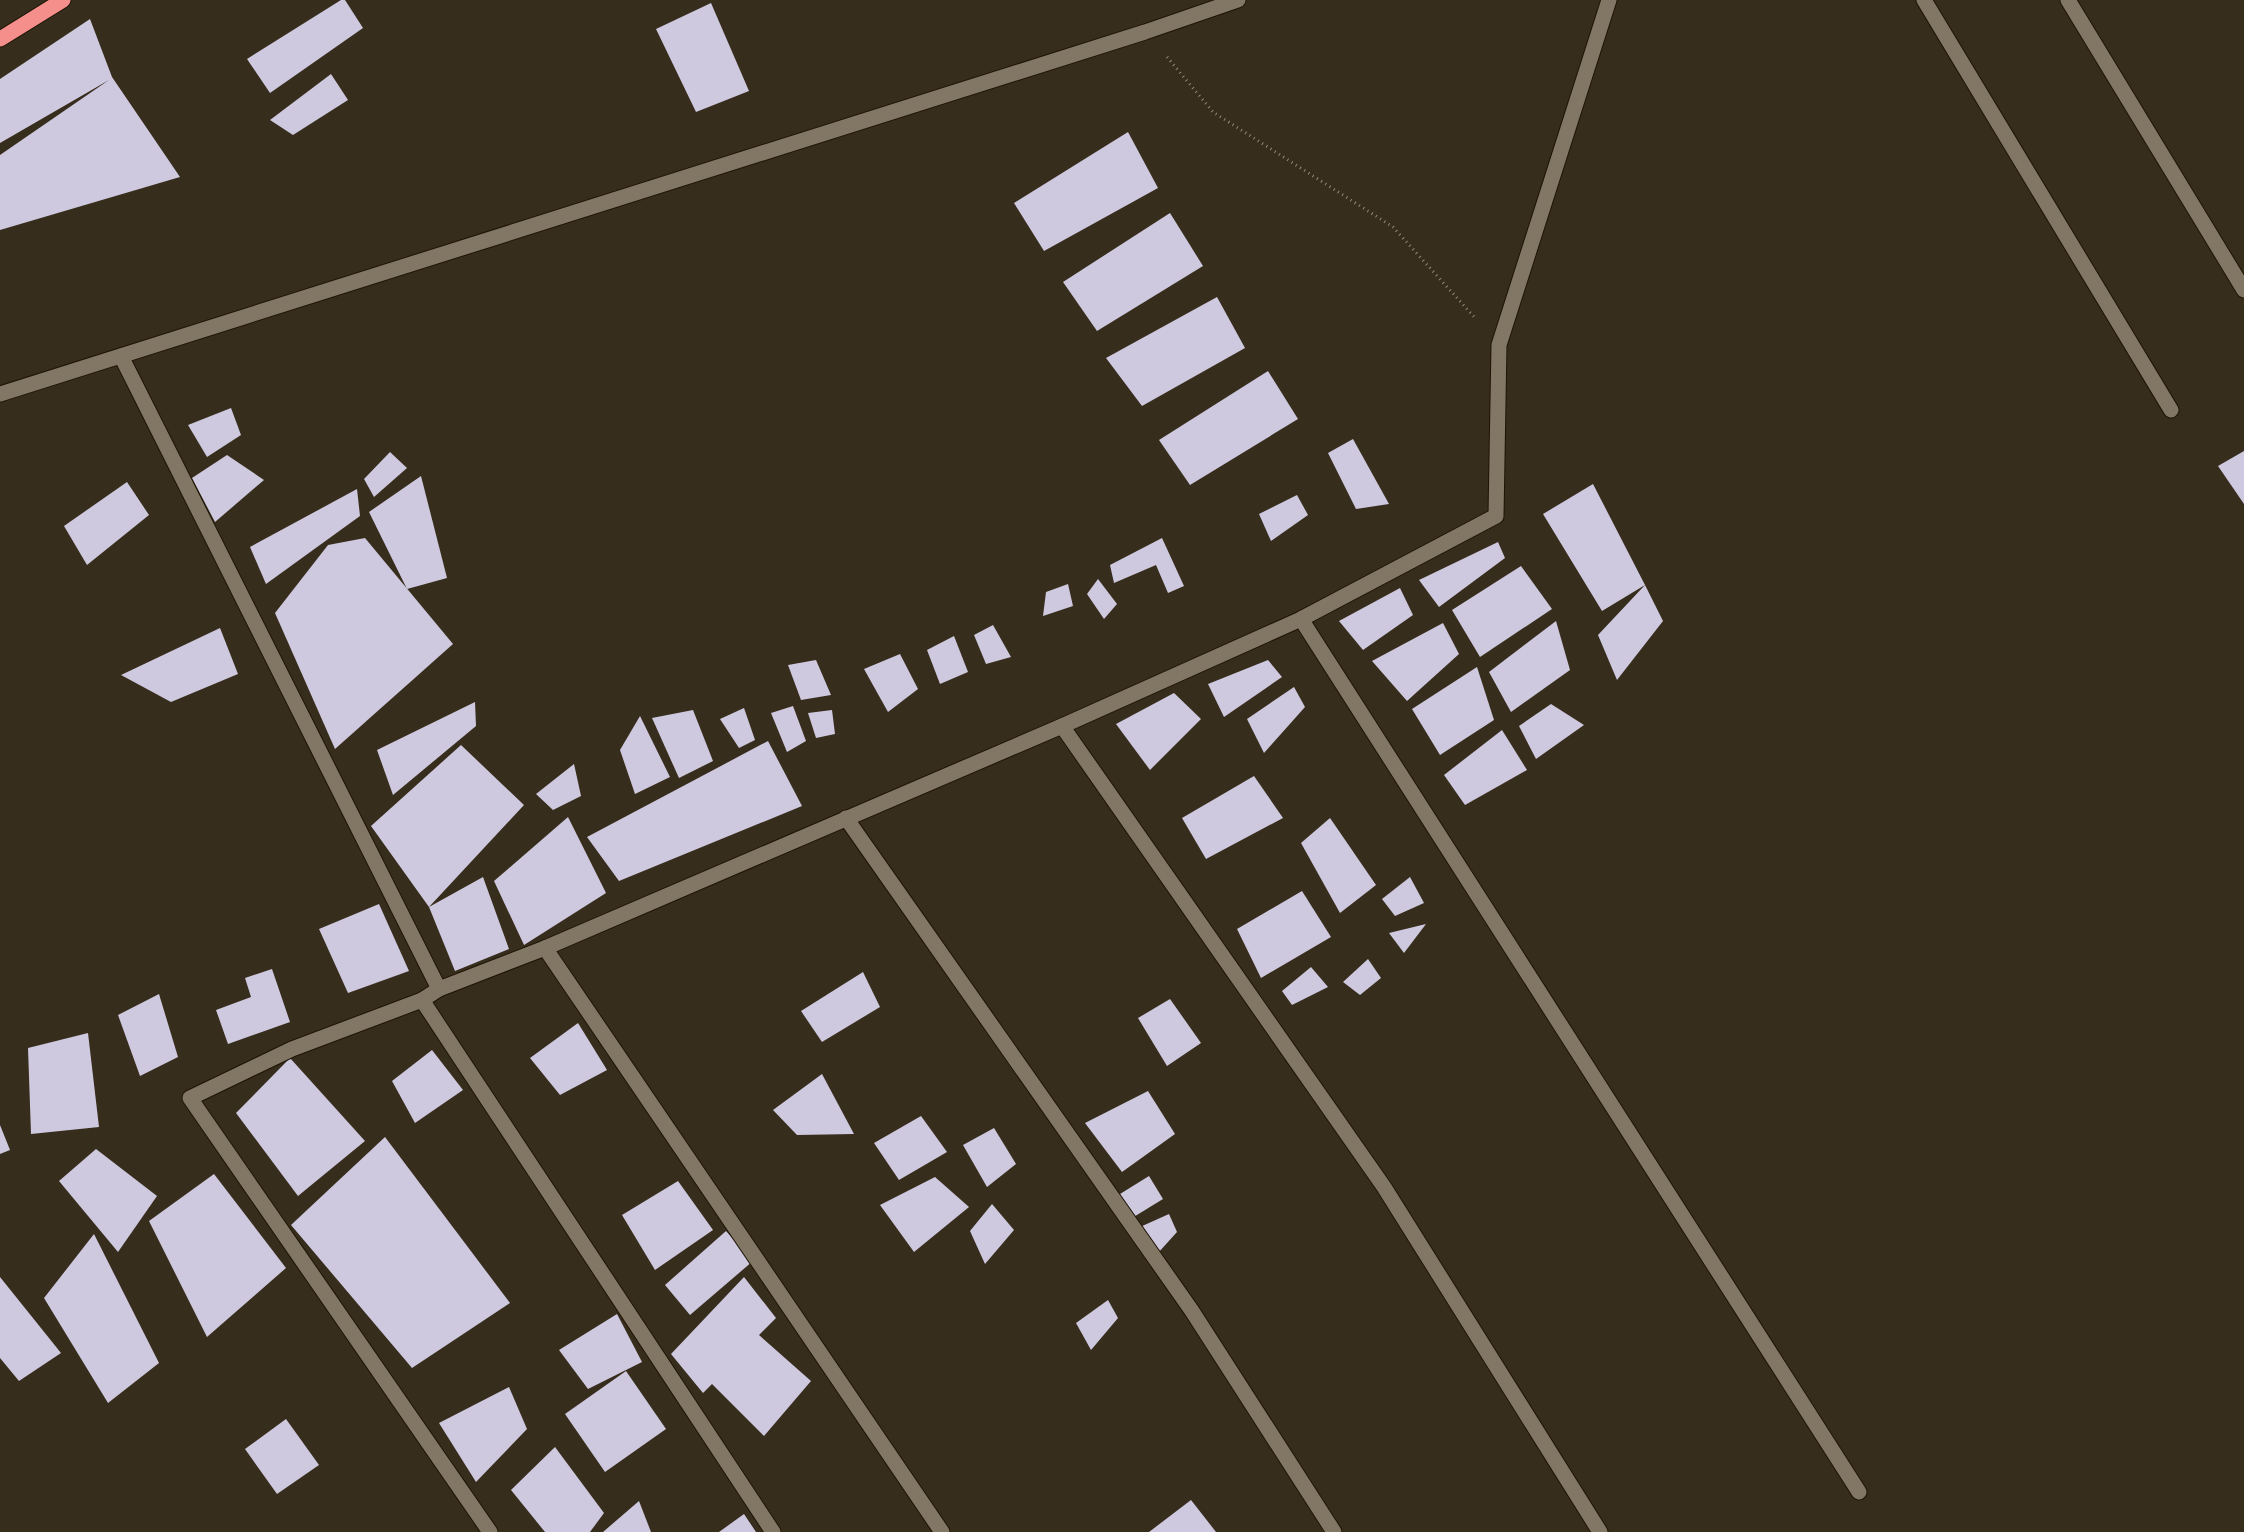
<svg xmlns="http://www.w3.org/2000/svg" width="2244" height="1532" viewBox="0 0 2244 1532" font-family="'Libre Baskerville',serif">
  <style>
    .building { fill: #cfc9e0 }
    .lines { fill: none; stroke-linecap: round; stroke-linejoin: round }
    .street-casing { stroke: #1e1506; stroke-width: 17 }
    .highway-casing { stroke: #1e1506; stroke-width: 17 }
    .path { stroke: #938a7c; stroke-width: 3; stroke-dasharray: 1 4; stroke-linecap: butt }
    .street { stroke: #827764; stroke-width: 15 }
    .highway { stroke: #f48f8b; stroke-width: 15 }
  </style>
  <rect width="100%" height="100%" fill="#372d1c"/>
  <!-- building -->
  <g class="building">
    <path d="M341 0H345L363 28 270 93 247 59Z"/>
    <path d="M711 3 749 91 696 112 656 29Z"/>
    <path d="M90 19 112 77 180 177 0 230V155L109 80 0 143V79Z"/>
    <path d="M331 74 348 100 293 135 270 120Z"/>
    <path d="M1128 132 1158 188 1044 251 1014 203Z"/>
    <path d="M1170 213 1203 266 1097 331 1063 282Z"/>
    <path d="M1217 297 1245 348 1142 406 1106 358Z"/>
    <path d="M1268 371 1298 419 1190 485 1159 440Z"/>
    <path d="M231 408 241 435 207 457 188 425Z"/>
    <path d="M1353 439 1389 504 1356 509 1328 453Z"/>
    <path d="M2244 451V504L2218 466Z"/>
    <path d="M390 452 407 468 374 497 364 479Z"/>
    <path d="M227 455 264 480 215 522 192 478Z"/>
    <path d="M421 476 447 578 407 589 369 512Z"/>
    <path d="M127 482 149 515 87 565 64 526Z"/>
    <path d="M1593 484 1645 585 1663 621 1617 680 1598 635 1645 585 1602 611 1543 514Z"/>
    <path d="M357 489 360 516 266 584 250 547Z"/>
    <path d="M1297 495 1308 515 1271 541 1259 514Z"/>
    <path d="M365 538 453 644 335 749 275 613 328 545Z"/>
    <path d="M1162 538 1184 586 1168 593 1156 565 1114 583 1110 565Z"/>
    <path d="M1498 542 1505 558 1439 607 1419 580Z"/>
    <path d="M1521 566 1552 609 1480 657 1452 610Z"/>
    <path d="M1098 579 1117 604 1104 619 1087 594Z"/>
    <path d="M1068 584 1073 606 1043 616 1046 592Z"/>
    <path d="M1400 588 1413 615 1363 650 1339 621Z"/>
    <path d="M1556 621 1570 670 1511 712 1489 672Z"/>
    <path d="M1443 623 1459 654 1407 701 1372 661Z"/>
    <path d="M993 625 1011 657 986 664 974 635Z"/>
    <path d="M220 628 238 674 171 702 121 675Z"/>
    <path d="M954 636 968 672 940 684 927 650Z"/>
    <path d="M900 654 918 689 888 712 864 669Z"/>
    <path d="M816 660 831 695 801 700 788 665Z"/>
    <path d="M1268 660 1282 677 1224 717 1208 684Z"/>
    <path d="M1477 667 1494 720 1440 755 1412 709Z"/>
    <path d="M1294 687 1305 707 1264 753 1247 719Z"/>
    <path d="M1174 693 1201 719 1150 770 1116 724Z"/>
    <path d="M475 702 476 726 393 795 377 750Z"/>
    <path d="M1551 704 1584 725 1536 759 1519 726Z"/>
    <path d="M793 706 806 741 787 752 771 713Z"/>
    <path d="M744 708 755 740 739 748 720 719Z"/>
    <path d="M693 710 713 761 679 778 652 718Z"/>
    <path d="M832 710 835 734 816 738 808 713Z"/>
    <path d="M640 716 670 777 635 794 620 750Z"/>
    <path d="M1502 730 1527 770 1465 805 1444 775Z"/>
    <path d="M768 741 802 806 619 881 587 837Z"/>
    <path d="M461 745 524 805 429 907 483 877 509 949 455 971 429 907 371 826Z"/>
    <path d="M574 764 581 796 553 810 536 794Z"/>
    <path d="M1254 776 1283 818 1206 859 1182 818Z"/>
    <path d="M568 817 606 893 524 945 494 881Z"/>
    <path d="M1330 818 1376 885 1340 913 1301 843Z"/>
    <path d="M1410 877 1424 903 1395 916 1382 899Z"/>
    <path d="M1302 891 1331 937 1261 978 1237 929Z"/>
    <path d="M379 904 409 971 348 993 319 929Z"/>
    <path d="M1426 924 1404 953 1389 933Z"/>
    <path d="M1368 959 1381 978 1360 995 1343 982Z"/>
    <path d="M1311 967 1328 987 1292 1005 1282 991Z"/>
    <path d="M272 969 290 1022 228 1044 216 1010 251 997 245 978Z"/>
    <path d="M863 972 880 1007 822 1042 801 1011Z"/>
    <path d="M159 994 178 1057 140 1076 118 1015Z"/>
    <path d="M1170 999 1201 1043 1167 1066 1138 1018Z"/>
    <path d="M578 1023 607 1070 560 1095 530 1058Z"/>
    <path d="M88 1033 99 1127 31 1134 28 1048Z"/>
    <path d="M432 1050 463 1090 415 1123 392 1081Z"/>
    <path d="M290 1058 365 1141 298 1196 236 1113Z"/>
    <path d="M822 1074 854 1134 797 1135 773 1110Z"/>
    <path d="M1148 1091 1175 1134 1122 1172 1085 1123Z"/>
    <path d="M921 1116 947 1152 899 1180 874 1143Z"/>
    <path d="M0 1125 10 1150 0 1154Z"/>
    <path d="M994 1128 1016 1164 987 1187 963 1145Z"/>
    <path d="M385 1137 510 1303 412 1368 291 1225Z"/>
    <path d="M96 1149 157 1196 118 1252 59 1181Z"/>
    <path d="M214 1174 286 1268 207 1337 149 1221Z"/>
    <path d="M1149 1176 1163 1199 1132 1218 1120 1194Z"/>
    <path d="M935 1177 969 1207 914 1252 880 1205Z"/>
    <path d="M678 1181 713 1230 655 1270 622 1215Z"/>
    <path d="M992 1204 1014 1230 985 1264 970 1231Z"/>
    <path d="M1169 1214 1177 1232 1158 1253 1140 1227Z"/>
    <path d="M726 1231 753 1261 690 1315 665 1285Z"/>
    <path d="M94 1234 159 1363 108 1403 44 1298Z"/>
    <path d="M0 1277 61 1353 19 1381 0 1358Z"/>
    <path d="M744 1277 776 1318 759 1335 811 1381 764 1436 712 1384 703 1393 671 1354Z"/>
    <path d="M1108 1300 1118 1318 1091 1350 1076 1323Z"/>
    <path d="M617 1314 642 1362 588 1389 559 1350Z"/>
    <path d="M626 1371 666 1429 605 1472 565 1414Z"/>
    <path d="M509 1387 527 1429 476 1482 439 1423Z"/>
    <path d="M286 1419 319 1465 277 1494 245 1449Z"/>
    <path d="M555 1447 604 1513 590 1532H545L511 1490Z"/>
    <path d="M1191 1500 1216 1532H1149Z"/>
    <path d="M639 1501 651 1532H603Z"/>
    <path d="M744 1514 756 1532H719Z"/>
  </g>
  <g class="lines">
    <!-- street casing -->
    <g class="street-casing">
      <g id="street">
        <path d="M1924 0 2171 410"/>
        <path d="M2068 0 2244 290"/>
        <path d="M121 356 439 989"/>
        <path d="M0 394 1145 32 1238 0"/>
        <path d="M1301 619 1859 1492"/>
        <path d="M1062 726 1384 1187 1600 1532"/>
        <path d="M846 818 1192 1311 1334 1532"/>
        <path d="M545 948 942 1532"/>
        <path d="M422 1000 773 1532"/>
        <path d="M490 1532 190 1098 292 1049 422 1000 439 989 545 948 1062 726 1301 619 1496 516 1499 345 1609 0"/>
      </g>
    </g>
    <!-- highway casing -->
    <g class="highway-casing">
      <path id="highway" d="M0 39 63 0"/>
    </g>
    <!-- path -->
    <path class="path" d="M1167 57 1213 112 1393 227 1476 319"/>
    <!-- street -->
    <use href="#street" class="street"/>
    <!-- highway -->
    <use href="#highway" class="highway"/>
  </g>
</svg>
